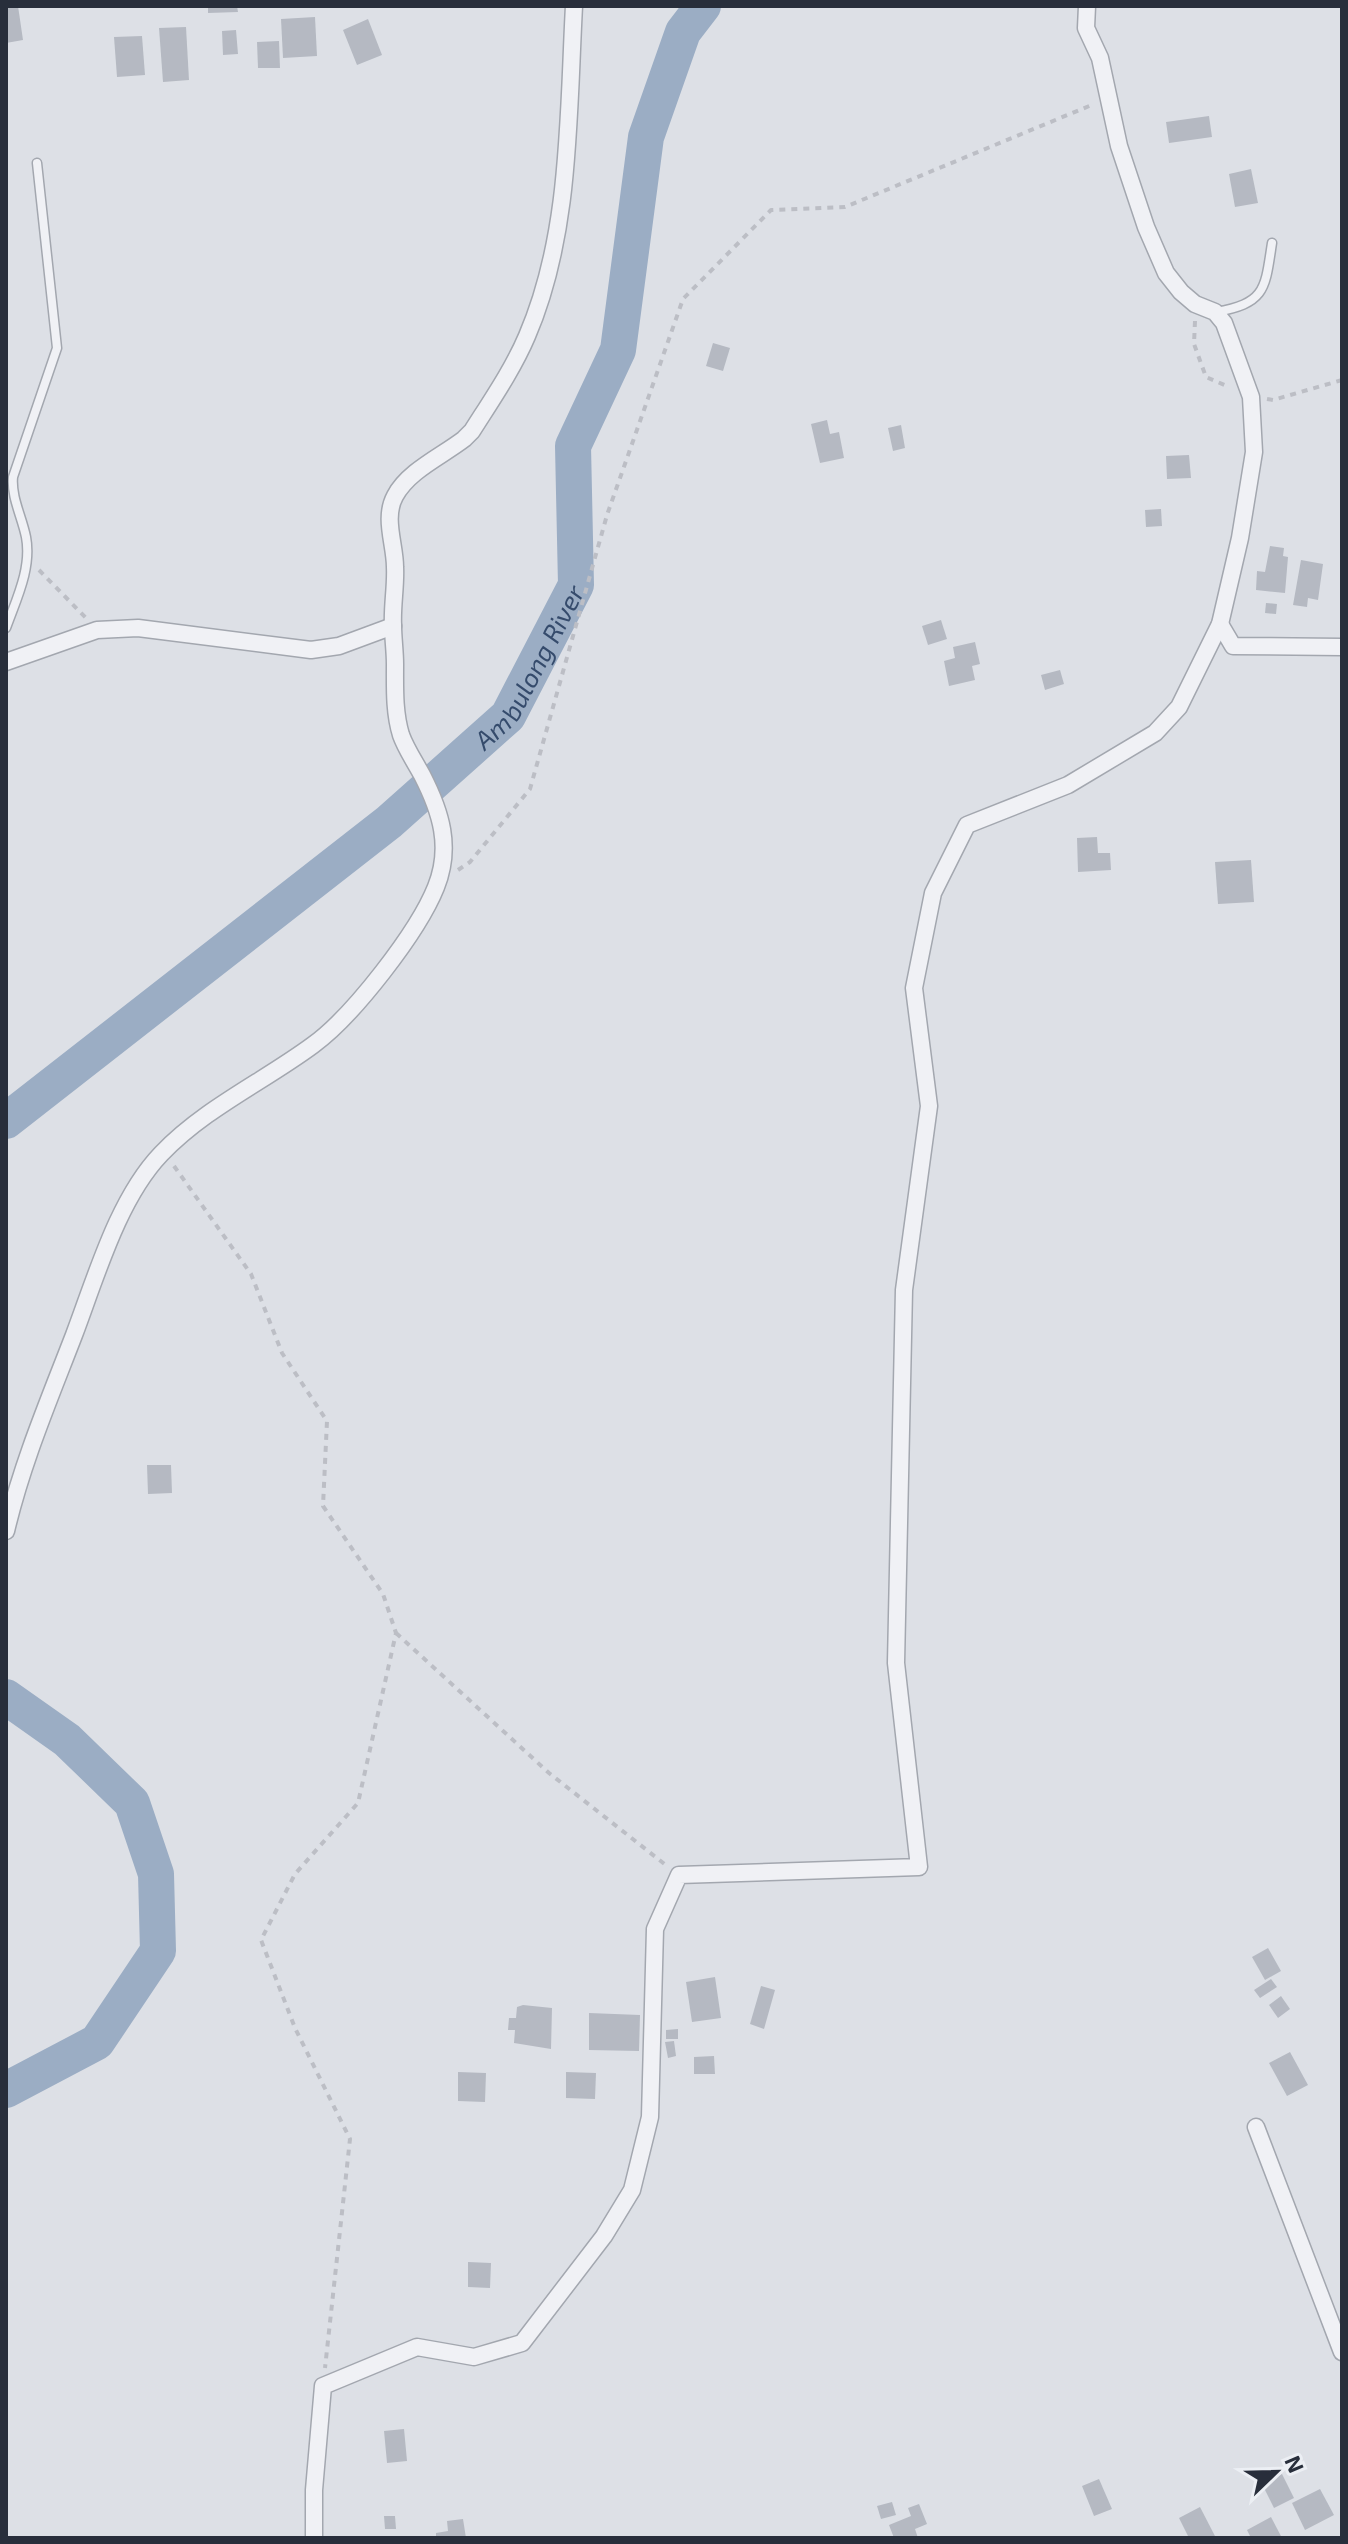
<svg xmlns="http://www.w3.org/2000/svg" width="1348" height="2544" viewBox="0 0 1348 2544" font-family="'Exo 2',sans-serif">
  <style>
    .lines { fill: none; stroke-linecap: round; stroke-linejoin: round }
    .river { stroke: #9badc4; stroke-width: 36 }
    .building { fill: #b5b9c2 }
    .service-casing { stroke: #a3a7af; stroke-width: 11 }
    .minor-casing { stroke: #a3a7af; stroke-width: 19 }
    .path { stroke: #bcbec5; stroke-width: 4; stroke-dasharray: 6 6; stroke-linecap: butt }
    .service { stroke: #f0f1f5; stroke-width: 8 }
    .minor { stroke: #f0f1f5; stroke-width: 16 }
    .labels { text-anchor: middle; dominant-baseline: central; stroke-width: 8; stroke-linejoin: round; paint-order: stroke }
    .water-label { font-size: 26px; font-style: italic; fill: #354b6c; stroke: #eceff4 }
  </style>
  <rect width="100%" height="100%" fill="#dde0e6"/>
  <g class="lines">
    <!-- river -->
    <g class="river">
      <path id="s1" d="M6 1121 389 822 508 716 576 585 573 446 618 350 646 137 683 32 703 6"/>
      <path d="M6 1697 67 1740 132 1803 156 1874 158 1951 97 2042 6 2090"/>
    </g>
  </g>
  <!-- building -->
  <g class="building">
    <path d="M6 6H18L23 40 6 43Z"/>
    <path d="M208 6H237L238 12 208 13Z"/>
    <path d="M315 17 317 56 283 58 281 19Z"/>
    <path d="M368 19 382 55 357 65 343 30Z"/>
    <path d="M186 27 189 80 163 82 159 28Z"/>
    <path d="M236 30 238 54 223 55 222 31Z"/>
    <path d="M142 36 145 75 117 77 114 37Z"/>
    <path d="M279 41 280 68H258L257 42Z"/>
    <path d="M1209 116 1212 137 1169 143 1166 122Z"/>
    <path d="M1251 169 1258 203 1235 207 1229 174Z"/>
    <path d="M713 343 730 348 723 371 706 366Z"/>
    <path d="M827 420 830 434 839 432 844 458 820 463 811 424Z"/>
    <path d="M901 425 905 448 893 451 888 428Z"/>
    <path d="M1189 455 1191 478 1167 479 1166 456Z"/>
    <path d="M1161 509 1162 526 1146 527 1145 510Z"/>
    <path d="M1270 546 1284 548 1283 556 1288 557 1285 593 1256 590 1257 571 1265 572Z"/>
    <path d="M1301 560 1323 564 1318 600 1308 598 1307 607 1293 605Z"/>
    <path d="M1266 603 1277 604 1276 614 1265 613Z"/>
    <path d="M941 620 947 639 928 645 922 626Z"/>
    <path d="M975 642 980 664 972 666 975 680 949 686 944 661 955 658 953 647Z"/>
    <path d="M1060 670 1064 684 1045 690 1041 675Z"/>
    <path d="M1097 837 1098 853H1110L1111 870 1078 872 1077 838Z"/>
    <path d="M1251 860 1254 902 1218 904 1215 862Z"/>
    <path d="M147 1465H171L172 1493 148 1494Z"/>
    <path d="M1268 1948 1281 1971 1265 1980 1252 1957Z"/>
    <path d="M715 1977 721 2018 692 2022 686 1982Z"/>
    <path d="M1271 1979 1277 1987 1260 1998 1254 1990Z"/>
    <path d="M761 1986 775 1990 764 2029 750 2024Z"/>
    <path d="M1281 1996 1290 2009 1278 2018 1269 2005Z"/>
    <path d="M523 2005 552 2008 551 2049 514 2043 515 2030H508L509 2018H516L517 2007Z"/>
    <path d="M589 2013 640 2015 639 2051 589 2050Z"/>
    <path d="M678 2029V2039H666V2030Z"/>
    <path d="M674 2041 676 2056 668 2058 665 2042Z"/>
    <path d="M1290 2052 1308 2085 1287 2096 1269 2063Z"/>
    <path d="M714 2056 715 2074H694V2057Z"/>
    <path d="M458 2072 486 2073 485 2102 458 2101Z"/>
    <path d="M566 2072 596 2073 595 2099 566 2098Z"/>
    <path d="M468 2262 491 2263 490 2288 468 2287Z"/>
    <path d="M404 2429 407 2461 387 2463 384 2431Z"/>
    <path d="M1282 2474 1294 2498 1274 2508 1262 2484Z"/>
    <path d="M1099 2479 1112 2509 1094 2516 1082 2486Z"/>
    <path d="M1320 2489 1334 2515 1305 2530 1292 2503Z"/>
    <path d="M892 2502 896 2515 881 2519 877 2506Z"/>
    <path d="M919 2504 927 2524 915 2529 918 2538H894L889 2525 911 2516 908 2508Z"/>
    <path d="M1200 2507 1216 2538H1189L1179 2518Z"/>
    <path d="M384 2516H395L396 2529H385Z"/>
    <path d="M1271 2517 1282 2538H1251L1247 2530Z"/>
    <path d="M463 2519 466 2538H436V2533L448 2531 447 2521Z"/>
  </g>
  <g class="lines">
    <!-- service casing -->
    <g class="service-casing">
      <g id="service">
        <path d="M1216 312C1266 303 1265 289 1272 243"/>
        <path d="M6 628C16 600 32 568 26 537 22 517 11 497 13 477L57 348 37 163"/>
      </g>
    </g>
    <!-- minor casing -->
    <g class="minor-casing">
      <g id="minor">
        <path d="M1220 624 1233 646 1342 647"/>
        <path d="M6 662 97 630 138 628 311 650 339 646 393 626"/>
        <path d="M6 1531C22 1463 49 1400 74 1335 96 1277 118 1199 161 1154 205 1108 263 1082 313 1045 353 1016 418 932 436 887 452 847 441 812 422 775 415 762 406 749 401 735 394 712 395 688 395 664 395 651 393 638 393 625 392 606 396 586 395 567 395 544 383 518 395 496 408 471 442 456 464 439L472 431C491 401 513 369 527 336 571 234 568 115 574 6"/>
        <path d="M1256 2127 1342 2352"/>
        <path d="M314 2538V2490L323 2386 417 2347 474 2357 522 2343 604 2236 632 2190 650 2117 655 1929 679 1875 919 1867 896 1663 904 1290 929 1106 914 988 933 893 967 825 1068 785 1155 733 1179 707 1220 624 1240 538 1254 452 1251 397 1224 323 1215 312 1195 304 1181 292 1166 273 1146 227 1119 146 1100 58 1086 28 1087 6"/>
      </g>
    </g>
    <!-- path -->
    <g class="path">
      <path d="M1195 321 1194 344 1206 377 1229 387"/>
      <path d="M1267 399 1273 400 1342 380"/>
      <path d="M39 570 86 618"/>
      <path d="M458 870 470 862 530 789 607 515 683 299 771 210 845 207 1094 104"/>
      <path d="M174 1166 251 1274 282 1353 327 1421 323 1506 383 1594 396 1633 358 1803 295 1874 261 1940 295 2028 350 2139 325 2368"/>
      <path d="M396 1633 549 1773 667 1866"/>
    </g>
    <!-- service -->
    <use href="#service" class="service"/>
    <!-- minor -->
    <use href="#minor" class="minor"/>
  </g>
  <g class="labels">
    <!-- water labels -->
    <g class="water-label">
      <text stroke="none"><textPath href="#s1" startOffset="698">Ambulong River</textPath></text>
    </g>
  </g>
  <!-- border -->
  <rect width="1348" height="2544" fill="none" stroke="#282e3b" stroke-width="16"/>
  <!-- north arrow -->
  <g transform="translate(1276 2472) rotate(67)" stroke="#eceff4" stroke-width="6" paint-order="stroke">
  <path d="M0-6L14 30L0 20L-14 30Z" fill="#282e3b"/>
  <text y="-12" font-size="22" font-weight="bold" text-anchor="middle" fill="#282e3b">N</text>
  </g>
</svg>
